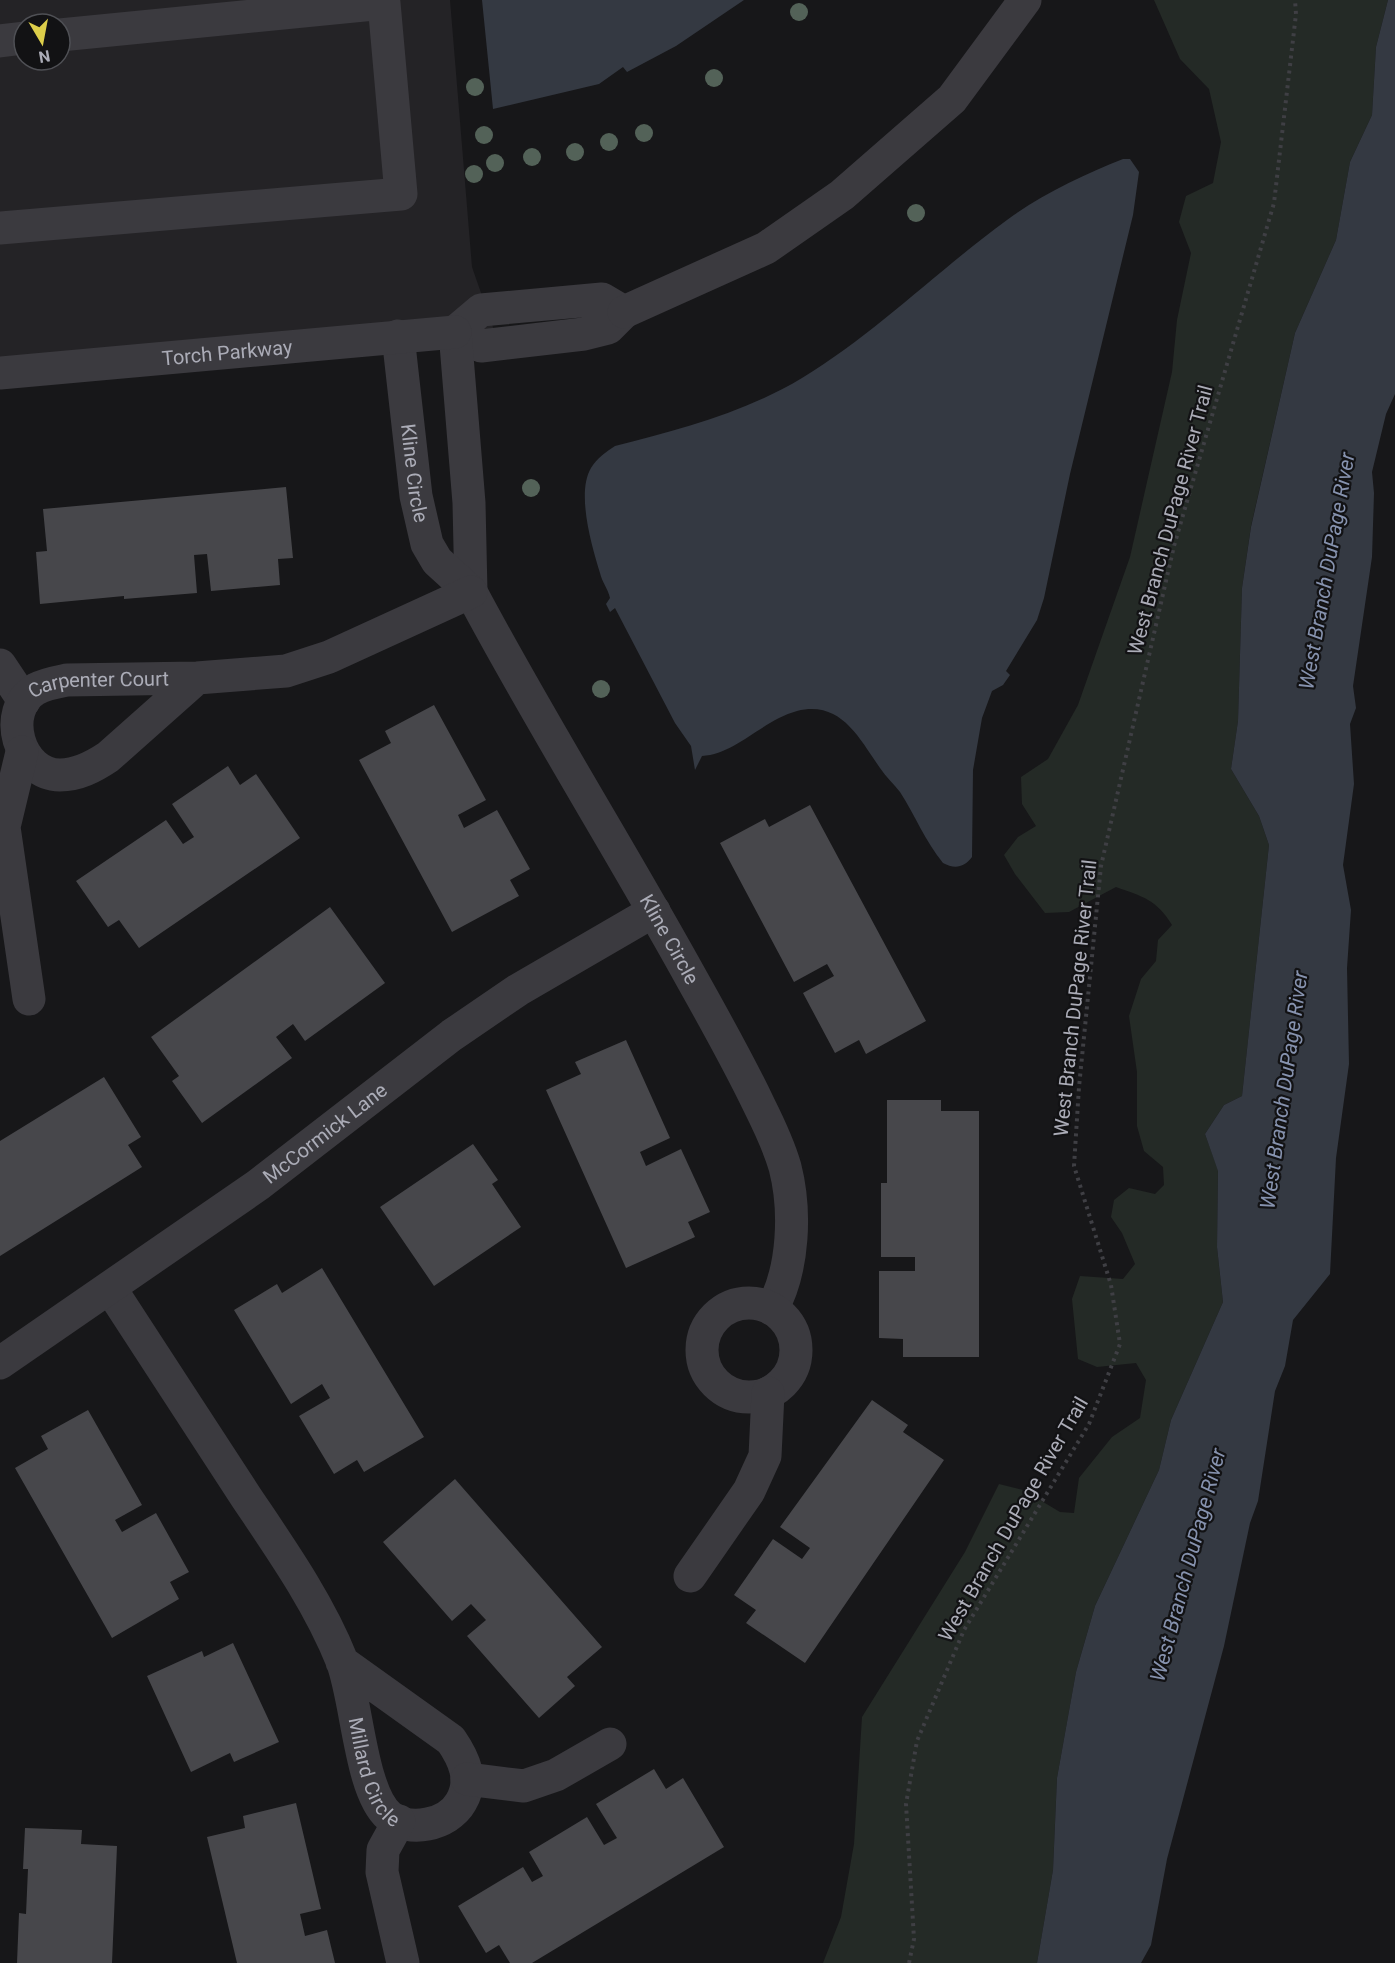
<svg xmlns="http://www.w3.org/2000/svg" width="1395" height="1963" viewBox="0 0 1395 1963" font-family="Roboto,sans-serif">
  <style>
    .built { fill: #242326; fill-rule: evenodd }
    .green { fill: #242a26 }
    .water { fill: #343942 }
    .building { fill: #47474b }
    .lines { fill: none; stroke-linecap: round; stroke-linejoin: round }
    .path { stroke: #3f3f44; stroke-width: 4; stroke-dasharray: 3 4.5; stroke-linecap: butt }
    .minor { stroke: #3b3a3f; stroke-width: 33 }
    .tree { fill: #536258 }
    .labels { text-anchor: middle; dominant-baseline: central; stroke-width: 4.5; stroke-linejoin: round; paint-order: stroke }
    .street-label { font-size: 20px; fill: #abacb7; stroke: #121214 }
    .water-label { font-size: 21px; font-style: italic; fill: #8692ae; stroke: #121214 }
  </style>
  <rect width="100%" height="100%" fill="#171719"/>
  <!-- built -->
  <path class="built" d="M0 0H450L472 267 495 333 0 379ZM24 24H60V60H24Z"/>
  <!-- green -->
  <path class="green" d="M1154 0H1388L1376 47 1372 115 1350 162 1336 240 1295 333 1251 526 1242 588 1238 721 1231 769 1259 816 1269 845 1242 1096 1224 1105 1205 1134 1218 1170 1217 1247 1223 1302 1171 1420 1159 1470 1095 1606 1076 1672 1057 1778 1053 1870 1037 1963H823L841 1917 854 1844 862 1717 965 1552 999 1484 1023 1490 1060 1512 1074 1513 1079 1478 1112 1437 1140 1418 1146 1380 1136 1363 1097 1367 1078 1359 1072 1299 1080 1276 1123 1279 1135 1264 1122 1233 1111 1217 1114 1200 1129 1188 1155 1194 1164 1185 1163 1167 1144 1151 1137 1126V1072L1129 1016 1141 979 1156 961 1158 940 1172 925C1157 900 1142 896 1116 887L1069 912 1045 913 1015 874 1004 855 1018 837 1036 826 1022 804 1021 777 1048 759 1078 705 1130 557 1172 372 1177 320 1191 253 1179 222 1186 196 1213 183 1221 142 1209 89 1180 59Z"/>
  <!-- water -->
  <g class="water">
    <path d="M482 0H744L676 46 627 72 623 67 599 84 493 109Z"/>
    <path d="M1388 0H1395V394L1386 414 1372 472 1374 493 1372 557 1353 686 1356 708 1350 724 1354 784 1343 865 1351 910 1347 968 1349 1064 1336 1158 1330 1274 1293 1320 1285 1366 1275 1391 1258 1501 1250 1523 1224 1646 1167 1859 1151 1945 1141 1963H1037L1053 1870 1057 1778 1076 1672 1095 1606 1159 1470 1171 1420 1223 1302 1217 1247 1218 1171 1205 1134 1224 1105 1242 1096 1269 845 1259 816 1231 769 1238 721 1242 588 1251 527 1295 333 1336 240 1350 162 1372 115 1376 47Z"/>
    <path d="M1123 159H1130L1139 172 1133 215 1070 474 1044 598 1037 620 1006 671 1010 675 1003 685 992 691 982 718 973 770 972 857C964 868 954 869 943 863 925 841 915 815 900 792 894 784 886 777 880 768 859 738 841 700 797 711 763 720 736 754 702 756L695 770 691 746 675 723 615 608 610 612 606 604 610 598C608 589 602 582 600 573 592 547 576 493 591 468 597 458 606 452 615 446 678 430 746 412 802 378 876 333 937 271 1007 220 1042 194 1083 175 1123 159Z"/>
  </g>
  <!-- building -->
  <g class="building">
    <path d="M286 487 293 558 278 559 280 585 211 591 207 554 194 555 197 593 124 599V596L40 604 36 552 47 551 43 509Z"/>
    <path d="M434 705 486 800 458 815 464 828 497 810 530 869 510 880 519 896 452 932 359 760 391 743 385 731Z"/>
    <path d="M228 766 240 785 256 774 300 838 139 948 119 920 108 927 76 881 166 820 183 844 194 837 172 804Z"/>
    <path d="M810 805 926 1021 866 1054 859 1040 835 1053 803 993 834 976 827 964 794 982 720 843 765 819 769 827Z"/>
    <path d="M330 907 385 983 305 1041 293 1024 276 1037 292 1058 202 1123 172 1081 179 1076 151 1037Z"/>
    <path d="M626 1040 670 1138 640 1152 646 1166 681 1149 710 1212 688 1222 695 1237 626 1268 546 1090 581 1074 575 1062Z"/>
    <path d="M104 1077 141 1137 128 1145 142 1167 0 1256V1141Z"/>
    <path d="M887 1100H941V1111H979V1357H903V1339L879 1338V1271H915V1257H881V1183H887Z"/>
    <path d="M473 1144 498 1180 492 1184 521 1227 434 1286 380 1207Z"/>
    <path d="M322 1268 424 1437 364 1472 357 1460 334 1474 299 1416 330 1398 322 1384 291 1404 234 1310 277 1284 282 1293Z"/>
    <path d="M872 1400 908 1425 903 1432 944 1460 805 1663 746 1623 756 1610 734 1595 773 1539 802 1559 810 1548 780 1527Z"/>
    <path d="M88 1410 142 1505 115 1520 122 1532 156 1513 189 1572 170 1582 179 1599 112 1638 15 1468 48 1449 41 1436Z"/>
    <path d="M455 1479 602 1647 567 1677 575 1686 539 1718 467 1636 486 1620 471 1604 452 1621 383 1542Z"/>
    <path d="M233 1643 279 1742 234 1762 230 1753 191 1772 147 1676 202 1651 204 1657Z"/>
    <path d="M654 1769 666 1789 683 1778 724 1847 532 1963H510L499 1945 486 1953 458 1906 523 1867 532 1882 543 1876 529 1852 587 1817 604 1845 617 1838 596 1804Z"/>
    <path d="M296 1803 321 1909 300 1914 305 1936 327 1930 335 1963H237L207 1837 245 1828 243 1816Z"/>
    <path d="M25 1828 82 1830 81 1844 117 1846 112 1963H17L19 1913 26 1914 28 1869H23Z"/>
  </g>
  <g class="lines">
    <!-- path -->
    <path class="path" d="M909 1963 914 1939 906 1804 917 1741 964 1630 1089 1424 1120 1344 1111 1285 1074 1166 1079 1087 1101 866 1174 546 1274 203 1296 14 1295 0"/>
    <!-- minor -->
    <g class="minor">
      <path d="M0 41 24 38"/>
      <path d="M0 228 401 194 384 3 60 35"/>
      <path d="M602 299 624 312 608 328 584 334 481 346 455 332 481 310Z"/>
      <path d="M624 312 766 248 842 195 952 99 1025 0"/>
      <path d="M455 332 469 503 471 592"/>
      <path id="s1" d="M398 336 416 496 427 544 437 561 471 592C541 724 621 850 693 981 716 1022 739 1063 759 1105 769 1125 779 1146 785 1167 796 1210 794 1269 772 1309"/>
      <path id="s2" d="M0 373 455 332"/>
      <path d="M0 665 24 701"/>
      <path id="s3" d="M197 678 108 757C93 767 78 775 60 775 19 775 0 711 36 689 45 684 57 682 67 680L197 678 286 671 329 657 471 592"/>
      <path d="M22 752 4 827 29 999"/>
      <path id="s4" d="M110 1288C155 1358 201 1427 246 1497 281 1549 319 1603 342 1661 357 1699 360 1791 389 1816 409 1833 448 1825 461 1802 474 1780 464 1759 451 1740L342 1662"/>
      <circle cx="749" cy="1350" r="47"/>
      <path id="s5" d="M0 1363 258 1185 452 1035 518 990 654 911"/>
      <path d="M690 1576 749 1491 765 1456 768 1393"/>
      <path d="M467 1779 524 1786 556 1775 610 1744"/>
      <path d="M399 1821 383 1850 382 1872 403 1963"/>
    </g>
  </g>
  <!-- trees -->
  <g class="tree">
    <circle cx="799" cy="12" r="9"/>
    <circle cx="714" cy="78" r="9"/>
    <circle cx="475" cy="87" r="9"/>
    <circle cx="644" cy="133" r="9"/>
    <circle cx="484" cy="135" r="9"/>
    <circle cx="609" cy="142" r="9"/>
    <circle cx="575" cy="152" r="9"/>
    <circle cx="532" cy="157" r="9"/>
    <circle cx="495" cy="163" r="9"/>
    <circle cx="474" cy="174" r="9"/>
    <circle cx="916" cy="213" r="9"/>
    <circle cx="531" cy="488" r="9"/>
    <circle cx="601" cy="689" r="9"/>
  </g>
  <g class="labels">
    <!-- street labels -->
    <g class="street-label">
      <text stroke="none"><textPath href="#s2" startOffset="228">Torch Parkway</textPath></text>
      <text stroke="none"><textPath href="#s1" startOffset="138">Kline Circle</textPath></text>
      <text transform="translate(1170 520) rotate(-75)">West Branch DuPage River Trail</text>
      <text stroke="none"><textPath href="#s3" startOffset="350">Carpenter Court</textPath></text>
      <text stroke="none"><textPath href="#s1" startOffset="676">Kline Circle</textPath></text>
      <text transform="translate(1075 998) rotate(-84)">West Branch DuPage River Trail</text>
      <text stroke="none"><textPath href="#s5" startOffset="398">McCormick Lane</textPath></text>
      <text transform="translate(1013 1519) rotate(-60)">West Branch DuPage River Trail</text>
      <text stroke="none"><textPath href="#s4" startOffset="556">Millard Circle</textPath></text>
    </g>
    <!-- water labels -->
    <g class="water-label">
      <text transform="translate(1327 571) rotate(-80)">West Branch DuPage River</text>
      <text transform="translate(1284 1090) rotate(-82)">West Branch DuPage River</text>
      <text transform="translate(1188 1565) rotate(-75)">West Branch DuPage River</text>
    </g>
  </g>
  <!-- north arrow -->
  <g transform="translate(42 42) rotate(170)"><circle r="28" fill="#121214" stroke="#4f5055" stroke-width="1.5"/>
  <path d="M0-4.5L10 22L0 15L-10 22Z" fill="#ddce4a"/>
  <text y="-9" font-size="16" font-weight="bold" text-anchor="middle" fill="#abacb7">N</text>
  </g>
</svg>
